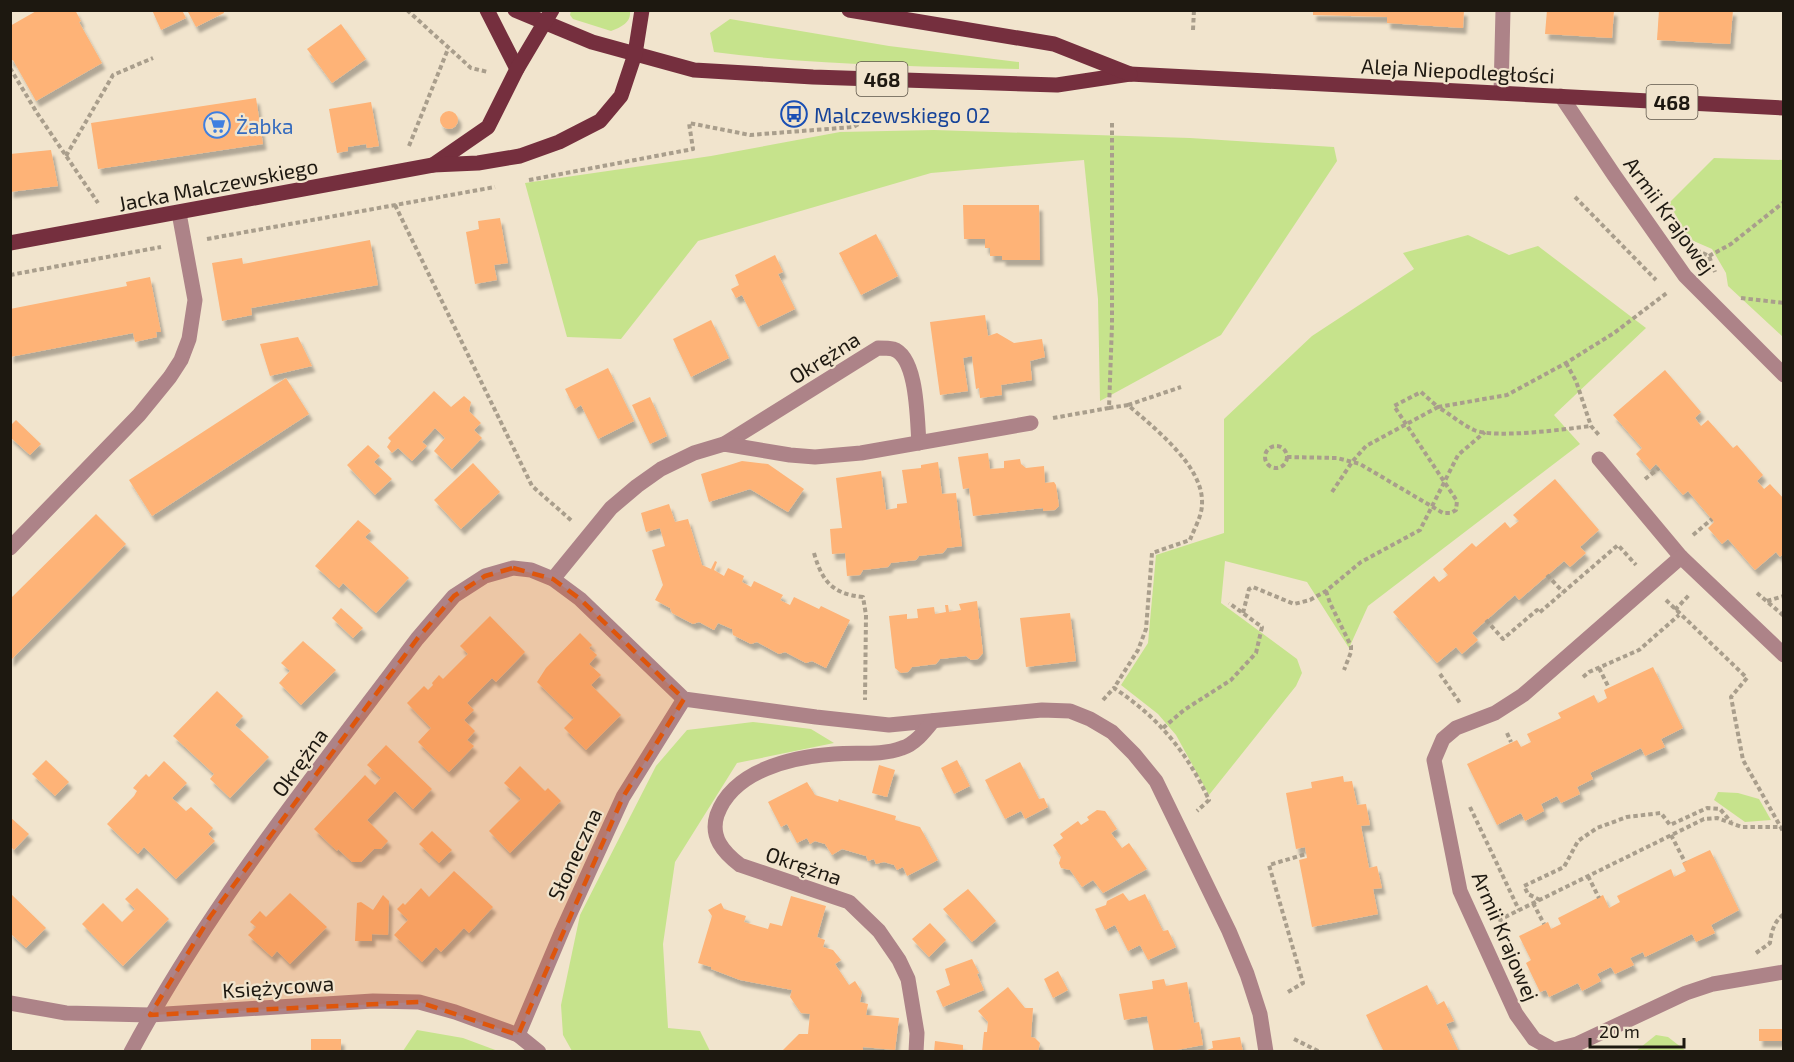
<svg xmlns="http://www.w3.org/2000/svg" width="1794" height="1062" viewBox="0 0 1794 1062" font-family="'Exo 2',sans-serif">
  <style>
    .green { fill: #c6e38c }
    .building { fill: #feb377; filter: url(#shadow) }
    .lines { fill: none; stroke-linecap: round; stroke-linejoin: round }
    .path { stroke: #a99e8c; stroke-width: 4; stroke-dasharray: 4.5 3; stroke-linecap: butt }
    .minor { stroke: #ad8388; stroke-width: 15 }
    .major { stroke: #752f3e; stroke-width: 15 }
    .marked { fill: #de560c; fill-opacity: 0.2; stroke: #de560c; stroke-width: 4.5; stroke-dasharray: 12 8; stroke-linejoin: round }
    .labels { text-anchor: middle; dominant-baseline: central; stroke-width: 4.5; stroke-linejoin: round; paint-order: stroke }
    .shield { fill: #f1e4cd; stroke: #5d5549; stroke-width: 1.5 }
    .shield-label { font-size: 20px; font-weight: bold; fill: #1d1810 }
    .street-label { font-size: 21px; fill: #1d1810; stroke: #f1e4cd }
    .transit-label { font-size: 21px; fill: #164399; stroke: #f1e4cd; text-anchor: start }
    .shop-label { font-size: 21px; fill: #366cbe; stroke: #f1e4cd; text-anchor: start }
  </style>
  <defs>
    <filter id="shadow"><feDropShadow dx="3.5" dy="6" stdDeviation="1.5" flood-color="#0004"/></filter>
  </defs>
  <rect width="100%" height="100%" fill="#f1e4cd"/>
  <!-- green -->
  <g class="green">
    <path d="M571 10 630 11C631 23 621 27 611 31L573 19 570 15Z"/>
    <path d="M730 19 889 46 1019 62V69C918 66 813 65 714 52L710 33Z"/>
    <path d="M934 130 1190 138 1334 147 1337 161 1221 335 1100 401 1098 299 1084 160 931 173 698 241 621 339 567 337 525 183 711 156 840 132Z"/>
    <path d="M1714 158 1783 160V337L1728 286 1726 273 1712 249 1689 239 1669 203Z"/>
    <path d="M1468 235 1509 255 1538 246 1646 328 1554 415 1580 444 1368 606 1349 648 1307 582 1225 561 1221 603 1297 659 1302 673 1296 686 1209 795 1176 735 1158 714 1121 685 1148 643 1156 555 1224 533V419L1312 336 1414 269 1403 253Z"/>
    <path d="M753 722 811 729 834 743 737 763 675 862 663 944 668 1028 700 1031 710 1051H572L563 1035 561 1005 580 915 656 766 687 730Z"/>
    <path d="M1718 792 1738 793 1759 799 1771 820 1745 822 1714 800Z"/>
    <path d="M417 1030 463 1038 498 1051H403Z"/>
    <path d="M1656 1035 1668 1037 1686 1051H1636Z"/>
  </g>
  <!-- building -->
  <g class="building">
    <path d="M38 10H75L81 21 79 22 102 63 36 101 13 60 10 61V26Z"/>
    <path d="M152 10H182L186 18 161 30Z"/>
    <path d="M187 10H223L224 13 196 27Z"/>
    <path d="M1313 10H1464L1463 28 1387 23V17L1313 15Z"/>
    <path d="M1547 10H1614L1612 38 1545 34Z"/>
    <path d="M1659 10H1733L1730 44 1657 40Z"/>
    <path d="M341 24 366 59 332 83 307 49Z"/>
    <path d="M256 98 263 144 98 169 91 123Z"/>
    <path d="M371 102 379 146 367 148 366 144 348 147V151L337 153 329 109Z"/>
    <circle cx="449" cy="120" r="9"/>
    <path d="M51 150 58 186 10 192V154Z"/>
    <path d="M963 205H1039L1040 260H1002V256H990V248H985V239H964Z"/>
    <path d="M500 218 508 263 494 265 497 280 475 284 466 232 479 229 478 221Z"/>
    <path d="M876 234 898 276 861 295 839 253Z"/>
    <path d="M370 240 378 285 251 308 252 315 222 321 212 263 242 258 243 264Z"/>
    <path d="M775 255 783 272 778 274 795 309 758 327 742 295 736 298 731 289 739 285 735 275Z"/>
    <path d="M150 277 161 332H156L157 337 135 342 133 333 10 357V309L127 286 126 282Z"/>
    <path d="M985 315 988 336 997 333 1014 343 1042 339 1045 357 1030 361 1032 380 1001 385 1002 395 980 398 979 388 976 389 972 356 963 358 968 391 940 395 930 322Z"/>
    <path d="M711 320 729 358 691 377 673 339Z"/>
    <path d="M298 337 312 366 270 376 260 344Z"/>
    <path d="M608 368 634 421 598 439 581 405 575 409 565 389Z"/>
    <path d="M1665 370 1701 412 1695 418 1701 426 1708 420 1733 448 1737 445 1763 475 1757 481 1764 489 1770 484 1784 499V553L1780 557 1776 552 1755 570 1728 539 1722 544 1708 528 1714 522 1688 491 1683 495 1656 464 1650 470 1636 454 1642 448 1613 415Z"/>
    <path d="M286 378 309 414 152 516 129 480Z"/>
    <path d="M434 391 451 407 464 396 471 402 469 411 481 423 474 430 482 438 452 469 434 451 445 438 435 428 422 442 427 446 412 461 398 448 392 453 387 447 391 441 388 438Z"/>
    <path d="M650 397 667 436 650 444 632 405Z"/>
    <path d="M16 420 41 444 30 455 10 437V426Z"/>
    <path d="M368 445 380 456 374 462 392 479 375 495 347 465Z"/>
    <path d="M988 453 990 469 1004 468V461L1020 459 1021 464 1026 468 1044 466 1045 483 1054 482 1056 485 1059 506 1055 510 1043 511V508L973 516 969 488 963 489 958 457Z"/>
    <path d="M742 461 768 464 804 489 788 512 750 489 709 502 701 474Z"/>
    <path d="M938 462 942 494 956 493 962 546 947 548 943 553 919 556 916 560 891 563 888 567 863 570 860 575 847 576 845 553 832 554 830 529 842 528 836 478 881 471 886 510 897 508V504L907 503 902 470 921 468V465Z"/>
    <path d="M473 463 500 492 461 529 434 500Z"/>
    <path d="M1555 479 1599 530 1580 547 1586 553 1570 567 1564 561 1519 600 1515 595 1472 633 1478 640 1462 654 1456 647 1437 663 1393 612 1434 576 1439 582 1448 575 1443 569 1472 543 1476 547 1505 522 1510 528 1519 521 1513 515Z"/>
    <path d="M669 504 675 522 688 519 702 565 711 569 715 561 717 562 714 570 724 576 728 568 744 576 742 582 751 587 754 581 783 595 780 600 790 605 794 597 819 609 821 606 850 620 826 668 812 661 806 663 785 652 779 654 757 642 751 644 733 635 732 629 718 623 714 630 699 622 693 624 672 613 670 608 655 600 663 585 652 550 665 546 660 528 646 532 641 513Z"/>
    <path d="M96 514 126 544 10 661V599Z"/>
    <path d="M358 520 371 531 365 537 409 578 376 613 343 583 339 588 315 566Z"/>
    <path d="M977 601 983 653 978 659 971 660 966 656 940 659 936 664 912 667 908 672 901 673 895 668 889 616 907 614V619L918 618 917 609 934 607 935 614 946 612 945 605H948L949 612 961 610 959 604Z"/>
    <path d="M341 608 363 628 353 638 332 618Z"/>
    <path d="M1070 613 1076 661 1026 667 1020 618Z"/>
    <path d="M490 616 525 652 496 682 492 678 467 703 474 710 464 720 475 731 467 740 474 746 449 772 418 742 431 728 407 703 424 686 428 690 433 685 432 683 439 675 443 679 468 654 460 646Z"/>
    <path d="M580 633 592 645 589 648 597 655 589 664 601 675 591 685 621 715 586 750 564 728 574 718 537 682 546 668Z"/>
    <path d="M303 641 336 670 301 705 279 683 290 671 281 663Z"/>
    <path d="M1653 667 1683 728 1661 739 1665 747 1645 756 1641 748 1590 773 1593 779 1577 787 1580 794 1561 803 1557 796 1541 804 1544 811 1525 821 1521 813 1497 825 1467 764 1517 740 1521 747 1531 742 1527 734 1561 718 1558 713 1594 695 1598 703 1607 698 1604 690Z"/>
    <path d="M217 691 243 716 235 725 269 757 230 798 210 779 214 774 173 736Z"/>
    <path d="M386 745 432 789 413 809 395 791 367 820 388 841 381 849H374L361 862H352L338 849 337 851 314 829 365 775 375 785 381 778 367 765Z"/>
    <path d="M46 760 69 782 55 796 32 774Z"/>
    <path d="M957 760 970 786 954 794 941 768Z"/>
    <path d="M164 761 187 783 172 798 186 811 191 807 213 828 208 834 215 841 176 879 144 847 138 854 107 824 134 796 137 791 133 788 141 779 146 774 149 777Z"/>
    <path d="M1020 762 1039 799 1044 798 1048 807 1025 819 1021 811 1005 819 985 780Z"/>
    <path d="M879 765 895 770 887 797 872 793Z"/>
    <path d="M520 766 545 791 548 788 561 801 510 853 489 831 521 799 504 783Z"/>
    <path d="M1343 776 1344 782 1352 781 1357 805 1366 804 1370 825 1361 826 1369 868 1377 866 1382 888 1373 889 1378 914 1312 927 1299 860 1307 858 1305 847 1296 849 1286 793 1312 788 1311 782Z"/>
    <path d="M807 782 815 795 838 802 839 799 841 800 896 816 895 820 920 827 938 860 907 876 903 867 897 870 894 865 884 862 876 864 874 859 868 861 866 856 842 849 832 855 825 844 815 841 810 844 807 838 797 843 787 824 781 827 768 802Z"/>
    <path d="M1097 810 1105 811 1117 829 1111 833 1122 848 1129 843 1147 869 1103 893 1093 880 1082 887 1070 870 1061 868 1059 863 1061 857 1053 845 1063 838 1060 834 1078 821 1081 825 1089 820 1087 817Z"/>
    <path d="M10 817 29 834 14 850 10 846Z"/>
    <path d="M432 831 452 850 439 863 419 844Z"/>
    <path d="M1710 850 1739 910 1711 925 1715 933 1696 942 1692 934 1645 957 1643 952 1630 958 1634 965 1615 974 1611 967 1597 974 1601 981 1582 991 1578 983 1549 997 1546 990 1540 992 1526 963 1531 960 1519 936 1548 922 1551 929 1561 924 1558 918 1603 895 1609 908 1620 902 1617 896 1671 869 1674 877 1686 871 1682 863Z"/>
    <path d="M454 871 493 907 469 933 464 928 441 952 436 947 422 962 394 935 408 920 397 909 403 903 405 905 421 888 429 897Z"/>
    <path d="M137 888 169 919 123 966 82 924 103 903 122 922 135 909 125 899Z"/>
    <path d="M968 889 996 921 972 942 943 909Z"/>
    <path d="M10 893 46 928 26 948 10 933Z"/>
    <path d="M290 893 327 927 290 964 277 951 272 957 248 935 256 927 250 922 260 911 266 917Z"/>
    <path d="M1123 893 1129 901 1145 894 1163 931 1168 930 1176 947 1148 960 1140 945 1128 951 1115 925 1105 930 1095 909 1106 905 1107 901Z"/>
    <path d="M383 895 389 901 388 935 372 934V941H355L357 903 361 902 373 910Z"/>
    <path d="M791 896 826 906 817 937 825 940 823 947 833 950 841 960 835 964 849 985 855 981 862 992 860 1002 868 1004 866 1015 899 1018 895 1050 863 1047V1052H781L799 1034H808L810 1014 801 1013 790 997 792 990 740 980 711 969V967L698 963 712 916 708 910 721 903 724 909 746 916 744 922 768 929 770 923 782 926Z"/>
    <path d="M930 923 946 940 929 957 912 939Z"/>
    <path d="M972 959 979 973 977 974 984 990 943 1007 936 991 950 985 945 969Z"/>
    <path d="M1058 971 1068 990 1053 998 1044 979Z"/>
    <path d="M1164 979 1166 986 1187 982 1194 1023 1199 1022 1203 1045 1166 1052H1154L1147 1016 1124 1020 1119 994 1153 989 1152 981Z"/>
    <path d="M1427 985 1437 1005 1444 1001 1454 1021 1446 1024 1459 1052H1384L1366 1015Z"/>
    <path d="M1008 987 1025 1008H1033L1031 1037 1035 1038 1040 1043 1038 1052H982L984 1032H987L988 1022 978 1011Z"/>
    <rect x="1759" y="1029" width="23" height="12"/>
    <path d="M1240 1037 1243 1052H1201L1213 1048 1212 1041Z"/>
    <rect x="311" y="1039" width="30" height="13"/>
    <path d="M935 1041 963 1045V1052H934Z"/>
  </g>
  <g class="lines">
    <!-- path -->
    <g class="path">
      <path d="M407 10 471 68 488 72"/>
      <path d="M1193 30 1194 10"/>
      <path d="M10 68 37 113 98 203"/>
      <path d="M409 146 448 49"/>
      <path d="M66 156 113 75 153 58"/>
      <path d="M529 180 693 149 689 123 750 135 853 127 875 115"/>
      <path d="M1575 197 1656 280"/>
      <path d="M395 205 532 486 572 521"/>
      <path d="M207 239 495 187"/>
      <path d="M1696 250 1709 256 1715 272"/>
      <path d="M1709 256 1731 244 1784 202"/>
      <path d="M10 275 161 247"/>
      <path d="M1741 298 1784 303"/>
      <path d="M1566 363 1576 381 1591 426 1599 435"/>
      <path d="M1128 405 1181 387"/>
      <path d="M1109 408 1128 405C1154 428 1204 466 1202 504 1202 516 1194 529 1190 540L1152 553 1146 629 1138 650 1114 688"/>
      <path d="M1053 418 1109 408 1112 325V122"/>
      <circle cx="1276" cy="457" r="11"/>
      <path d="M1287 457 1337 458 1360 464 1443 513H1451L1456 510 1457 501 1394 406 1421 392 1438 407 1507 395 1566 363 1614 333 1668 292"/>
      <path d="M1645 479 1659 468"/>
      <path d="M1332 492 1352 462 1366 446 1438 407C1450 414 1461 424 1474 430 1495 439 1566 429 1591 426"/>
      <path d="M1693 535 1712 519"/>
      <path d="M814 553C822 581 832 594 863 597L866 615 865 700"/>
      <path d="M1547 575 1563 592"/>
      <path d="M1326 591 1330 603 1351 646V652L1344 670"/>
      <path d="M1757 593 1784 616"/>
      <path d="M1666 600 1747 678 1731 697 1743 760 1784 833"/>
      <path d="M1767 601 1784 596"/>
      <path d="M1675 610 1689 595"/>
      <path d="M1243 613 1249 589 1253 587 1294 604 1310 600 1326 591 1361 562 1420 530 1458 455 1485 432"/>
      <path d="M1486 620 1503 639 1537 610 1539 613 1618 545 1636 565"/>
      <path d="M1599 668 1609 688"/>
      <path d="M1440 674 1460 703"/>
      <path d="M1583 677 1589 672 1639 650 1679 615"/>
      <path d="M1103 700 1114 688C1158 717 1187 752 1209 800L1197 811"/>
      <path d="M1163 728 1184 710 1231 680 1256 653 1262 627 1229 603"/>
      <path d="M1507 733 1511 742"/>
      <path d="M1470 807 1519 910"/>
      <path d="M1671 835 1685 862"/>
      <path d="M1783 846H1784"/>
      <path d="M1588 876 1599 898"/>
      <path d="M1540 900 1528 894 1524 886 1564 867 1578 841 1597 828 1627 817 1661 813 1670 825 1707 808 1720 809 1731 822"/>
      <path d="M1533 903 1544 924"/>
      <path d="M1500 922 1501 919 1704 819 1717 818 1742 827H1781"/>
      <path d="M1756 953 1770 943C1771 933 1774 921 1784 914"/>
      <path d="M1288 992 1303 983 1269 865 1306 854"/>
      <path d="M1294 1039 1320 1052"/>
    </g>
    <!-- minor -->
    <g class="minor">
      <path d="M1501 93 1503 10"/>
      <path d="M1561 96 1614 175 1685 276 1784 375"/>
      <path d="M724 444 878 348C883 348 889 348 893 349 918 357 917 421 919 443"/>
      <path d="M1599 459 1681 557 1784 655"/>
      <path d="M10 548 139 415 170 377 181 360 189 339 195 300 179 213"/>
      <path d="M1681 557 1523 695 1495 713 1456 728 1443 739 1434 760 1460 891 1516 1014 1534 1039 1554 1050 1577 1044 1686 993 1713 984 1784 972"/>
      <path d="M553 579 611 508 637 486 661 469 694 453 724 444 790 455 815 457 861 453 1031 423"/>
      <path d="M10 1003 66 1013 150 1015 373 1001 419 1002 455 1012 518 1035 539 1052"/>
      <path d="M518 1035 562 931 623 797 684 699"/>
      <path d="M131 1052C210 904 317 772 417 639L454 596 485 576 513 568 531 570 553 579 580 599 684 699 816 717 889 725 1042 710 1070 711 1090 719 1112 732 1134 754 1156 781 1229 931 1247 974 1260 1014 1266 1052"/>
      <path d="M916 1052 917 1033 908 979 899 960 879 931 849 902 740 865C723 852 710 837 717 815 733 770 792 757 834 754 856 752 881 756 902 748 915 744 925 731 933 721"/>
    </g>
    <!-- major -->
    <g class="major">
      <path d="M487 10 517 69"/>
      <path d="M515 10 592 42 694 70 813 77 1057 85 1130 74 1784 108"/>
      <path d="M849 10 1054 44 1130 74"/>
      <path d="M433 165 488 127 517 69 552 10"/>
      <path d="M10 243 433 165 478 163 520 156 559 142 600 121 621 96 635 54 642 10"/>
    </g>
  </g>
  <!-- marked area -->
  <path class="marked" d="M513 568 553 579 580 599 684 699 623 797 518 1035 419 1002 150 1015 210 917 417 639 454 596 485 576Z"/>
  <!-- icons -->
  <defs>
    <g id="bus-ring" transform="scale(1.35)"><circle r="9.5" fill="#f1e4cd" stroke="#1a4fb4" stroke-width="1.5"/><path d="M-5-6H5V4H4V6H2V4H-2V6H-4V4H-5ZM-3.5-4V0h7V-4ZM-3.5 1.2v1.5H-2V1.2ZM2 1.2v1.5H3.5V1.2Z" fill="#1a4fb4"/></g>
    <g id="supermarket-ring" transform="scale(1.35)"><circle r="9.5" fill="#f1e4cd" stroke="#3f7fe0" stroke-width="1.5"/><path d="M-6-5.5h2.5l.6 2H6L4.5 2H-2.5L-4.4-4H-6ZM-1.5 3.2a1.3 1.3 0 1 0 .1 0ZM3 3.2a1.3 1.3 0 1 0 .1 0Z" fill="#3f7fe0"/></g>
  </defs>
  <g fill-rule="evenodd">
    <use href="#bus-ring" x="794" y="114"/>
    <use href="#supermarket-ring" x="217" y="125"/>
  </g>
  <g class="labels">
    <!-- shield labels -->
    <g class="shield">
      <rect x="856.5" y="62" width="51" height="34" rx="4.5"/>
      <rect x="1646.5" y="85" width="51" height="34" rx="4.5"/>
    </g>
    <g class="shield-label">
      <text x="882" y="79">468</text>
      <text x="1672" y="102">468</text>
    </g>
    <!-- street labels -->
    <g class="street-label">
      <text transform="translate(1458 70) rotate(3)">Aleja Niepodległości</text>
      <text transform="translate(218 184) rotate(-11)">Jacka Malczewskiego</text>
      <text transform="translate(1670 215) rotate(54)">Armii Krajowej</text>
      <text transform="translate(824 357) rotate(-32)">Okrężna</text>
      <text transform="translate(299 762) rotate(-54)">Okrężna</text>
      <text transform="translate(574 854) rotate(-65)">Słoneczna</text>
      <text transform="translate(804 865) rotate(19)">Okrężna</text>
      <text transform="translate(1506 936) rotate(67)">Armii Krajowej</text>
      <text transform="translate(278 986) rotate(-4)">Księżycowa</text>
    </g>
    <!-- transit labels -->
    <g class="transit-label">
      <text x="814" y="114">Malczewskiego 02</text>
    </g>
    <!-- shop labels -->
    <g class="shop-label">
      <text x="236" y="125">Żabka</text>
    </g>
  </g>
  <!-- border -->
  <rect width="1794" height="1062" fill="none" stroke="#1d1810" stroke-width="24"/>
  <!-- scale -->
  <path d="M1590 1038v9h94v-9" fill="none" stroke="#1d1810" stroke-width="3"/>
  <text x="1599" y="1038" font-size="18" fill="#1d1810" stroke="#f1e4cd" stroke-width="4.5" paint-order="stroke">20 m</text>
</svg>
